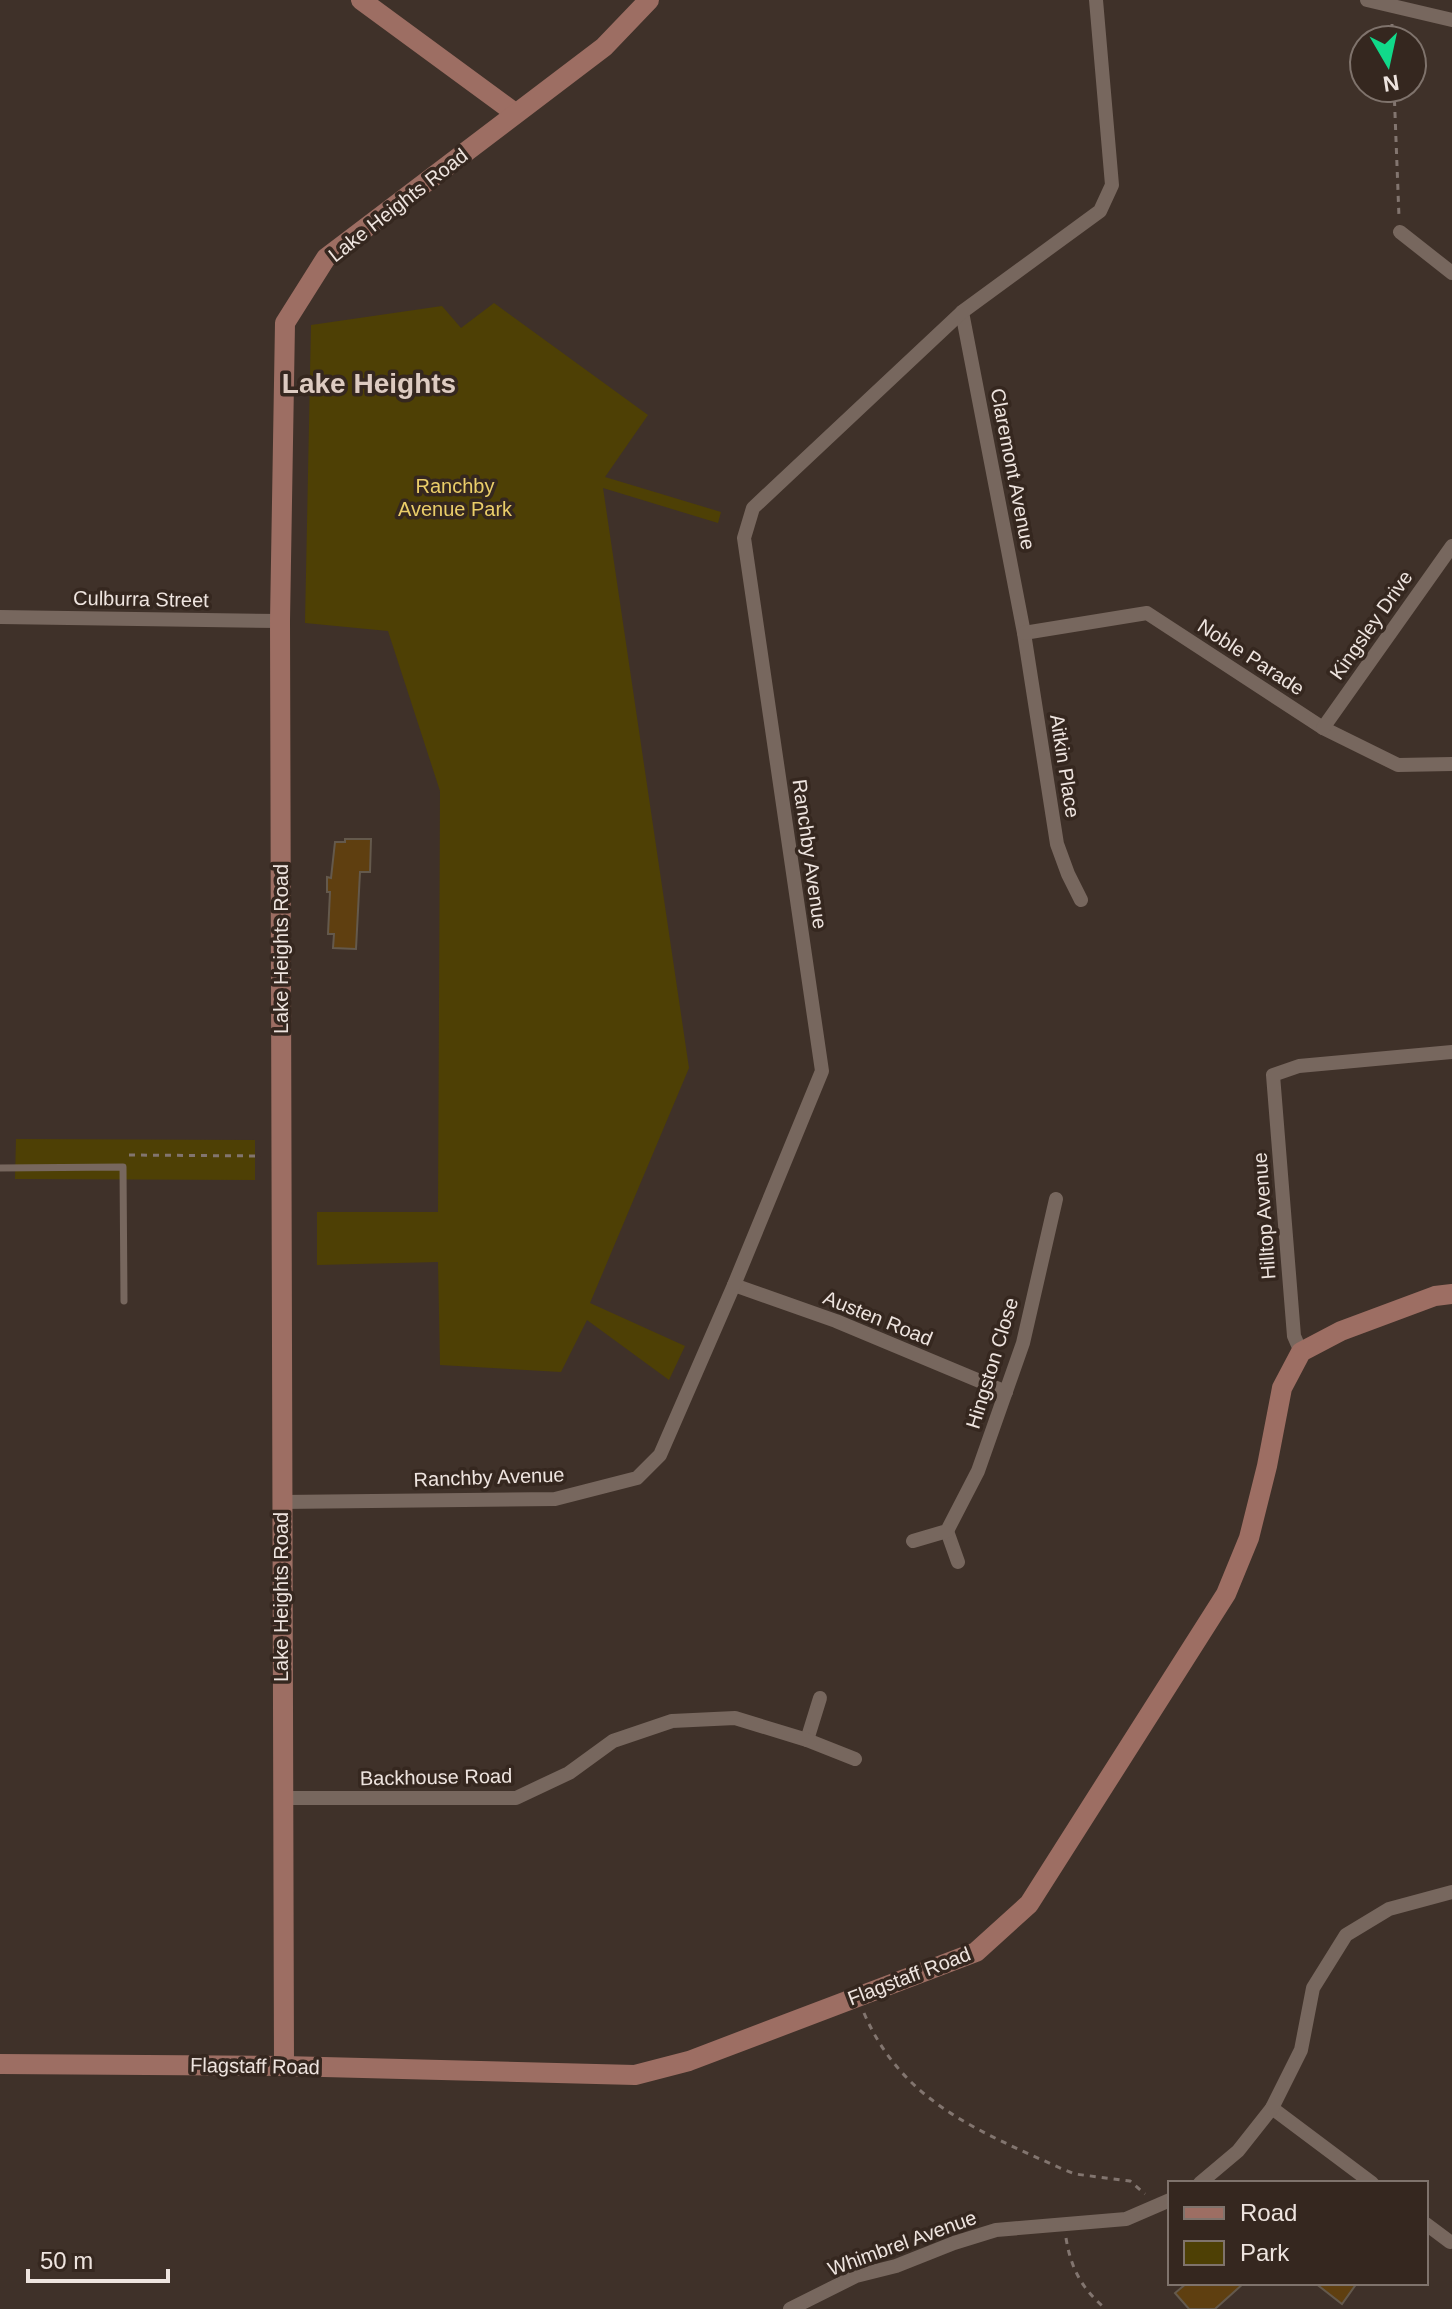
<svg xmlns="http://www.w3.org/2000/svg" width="1452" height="2309" viewBox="0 0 1452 2309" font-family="Arial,sans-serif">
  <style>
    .green { fill: #4e4005 }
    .building { fill: #5f3f10; stroke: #64594c; stroke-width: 2 }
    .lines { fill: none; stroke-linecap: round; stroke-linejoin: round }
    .path { stroke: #82756f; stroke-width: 3; stroke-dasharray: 6 6; stroke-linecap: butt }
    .lane { stroke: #77675e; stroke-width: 7 }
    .street { stroke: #77675e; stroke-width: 14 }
    .secondary { stroke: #9d6e63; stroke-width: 20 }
    .labels { text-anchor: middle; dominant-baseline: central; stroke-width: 7; stroke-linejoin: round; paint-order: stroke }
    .street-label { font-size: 20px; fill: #eee4df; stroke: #35271f }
    .park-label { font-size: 20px; fill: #eacd69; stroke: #35271f }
    .district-label { font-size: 28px; font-weight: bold; fill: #ddcbc1; stroke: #35271f }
  </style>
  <rect width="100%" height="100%" fill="#3f3129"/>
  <!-- green -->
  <g class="green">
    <path d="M494 303 648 415 605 477 721 512 718 523 603 488 689 1068 590 1303 685 1346 669 1380 587 1320 561 1372 440 1365 438 1262 317 1265V1212H438L440 791 388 631 305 623 311 325 442 306 461 328Z"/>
    <path d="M16 1139 255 1140V1180L15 1179Z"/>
  </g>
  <!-- building -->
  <g class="building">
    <path d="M345 839H371L370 872H360L356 949 333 948 334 934H328L330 892H327V877L331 878 335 842H345Z"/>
    <path d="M1187 2283H1244L1215 2309H1189L1175 2293Z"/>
    <path d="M1315 2283H1357L1342 2304Z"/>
  </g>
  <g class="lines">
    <!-- path -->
    <g class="path">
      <path d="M1392 24V40"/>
      <path d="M1394 88 1399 217"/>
      <path d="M129 1155 261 1156"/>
      <path d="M864 2013C902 2102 979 2131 1060 2168L1075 2174 1130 2181 1145 2194"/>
      <path d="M1066 2238C1071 2269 1082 2289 1106 2309"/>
    </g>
    <!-- lane -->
    <path class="lane" d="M0 1168 123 1167 124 1301"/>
    <!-- street -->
    <g class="street">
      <path d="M1367 0 1452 20"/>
      <path d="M1400 232 1452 273"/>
      <path d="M962 312 1024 633 1057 844 1068 874 1081 900"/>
      <path d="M0 617 280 621"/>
      <path d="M1024 633 1147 613 1323 728 1398 765 1452 764"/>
      <path d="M1323 728 1452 546"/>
      <path d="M734 1285 836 1321 1006 1392"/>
      <path d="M1301 1352 1294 1336 1273 1075 1299 1066 1452 1052"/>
      <path d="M281 1502 555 1499 637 1478 660 1455 734 1285 822 1071 744 538 753 508 962 312 1100 211 1112 185 1096 0"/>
      <path d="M947 1531 958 1562"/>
      <path d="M913 1541 947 1531 978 1471 1023 1343 1056 1199"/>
      <path d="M807 1740 820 1698"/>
      <path d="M282 1798H516L569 1773 613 1741 672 1721 735 1718 807 1740 855 1759"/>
      <path d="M1272 2108 1372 2183"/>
      <path d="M1200 2183 1238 2151 1272 2108 1301 2050 1313 1988 1346 1935 1389 1909 1452 1892"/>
      <path d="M1426 2224 1450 2242"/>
      <path d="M790 2309 856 2276 896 2266 954 2243 996 2230 1126 2219 1170 2200"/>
    </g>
    <!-- secondary -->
    <g class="secondary">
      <path d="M361 0 515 113"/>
      <path d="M0 2064 284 2066 635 2075 689 2061 976 1952 1029 1904 1226 1594 1249 1538 1267 1466 1282 1388 1301 1352 1341 1331 1435 1296 1452 1294"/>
      <path d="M284 2066 280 621 285 323 326 258 604 47 649 0"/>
    </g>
  </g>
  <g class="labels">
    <!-- street labels -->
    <g class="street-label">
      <text transform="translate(398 205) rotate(-38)">Lake Heights Road</text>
      <text transform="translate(1013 469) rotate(79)">Claremont Avenue</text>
      <text transform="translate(141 599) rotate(1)">Culburra Street</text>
      <text transform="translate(1371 625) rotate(-55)">Kingsley Drive</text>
      <text transform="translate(1251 657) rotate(33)">Noble Parade</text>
      <text transform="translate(1065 766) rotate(81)">Aitkin Place</text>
      <text transform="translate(810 854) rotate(82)">Ranchby Avenue</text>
      <text transform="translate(281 949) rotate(-90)">Lake Heights Road</text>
      <text transform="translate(1264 1216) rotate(-94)">Hilltop Avenue</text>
      <text transform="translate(878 1318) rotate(22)">Austen Road</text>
      <text transform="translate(992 1363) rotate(-73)">Hingston Close</text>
      <text transform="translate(489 1477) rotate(-2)">Ranchby Avenue</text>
      <text transform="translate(281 1597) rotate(-90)">Lake Heights Road</text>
      <text transform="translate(436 1777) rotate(-1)">Backhouse Road</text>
      <text transform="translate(909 1976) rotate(-21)">Flagstaff Road</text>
      <text transform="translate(255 2066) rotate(1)">Flagstaff Road</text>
      <text transform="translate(902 2243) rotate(-20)">Whimbrel Avenue</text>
    </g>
    <!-- park labels -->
    <g class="park-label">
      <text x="455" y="486">Ranchby<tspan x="455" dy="23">Avenue Park</tspan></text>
    </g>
    <!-- district labels -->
    <g class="district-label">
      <text x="369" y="383">Lake Heights</text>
    </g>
  </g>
  <!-- legend -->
  <rect x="1168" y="2181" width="260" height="104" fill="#35271f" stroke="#7f736c" stroke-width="2"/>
  <rect x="1184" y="2207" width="40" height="12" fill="#9d6e63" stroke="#7f736c" stroke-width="2"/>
  <text x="1240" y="2221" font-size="24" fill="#eee4df">Road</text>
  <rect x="1184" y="2241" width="40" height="24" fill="#4e4005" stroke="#7f736c" stroke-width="2"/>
  <text x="1240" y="2261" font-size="24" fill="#eee4df">Park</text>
  <!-- north arrow -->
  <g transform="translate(1388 64) rotate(171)"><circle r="38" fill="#35271f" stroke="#7f736c" stroke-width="2"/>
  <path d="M0-6L14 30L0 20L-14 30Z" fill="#11d98a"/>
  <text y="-12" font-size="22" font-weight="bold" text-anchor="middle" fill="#eee4df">N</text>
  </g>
  <!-- scale -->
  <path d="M28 2269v12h140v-12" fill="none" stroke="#eee4df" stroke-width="4"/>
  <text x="40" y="2269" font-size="24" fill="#eee4df" stroke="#35271f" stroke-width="6" paint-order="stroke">50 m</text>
</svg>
